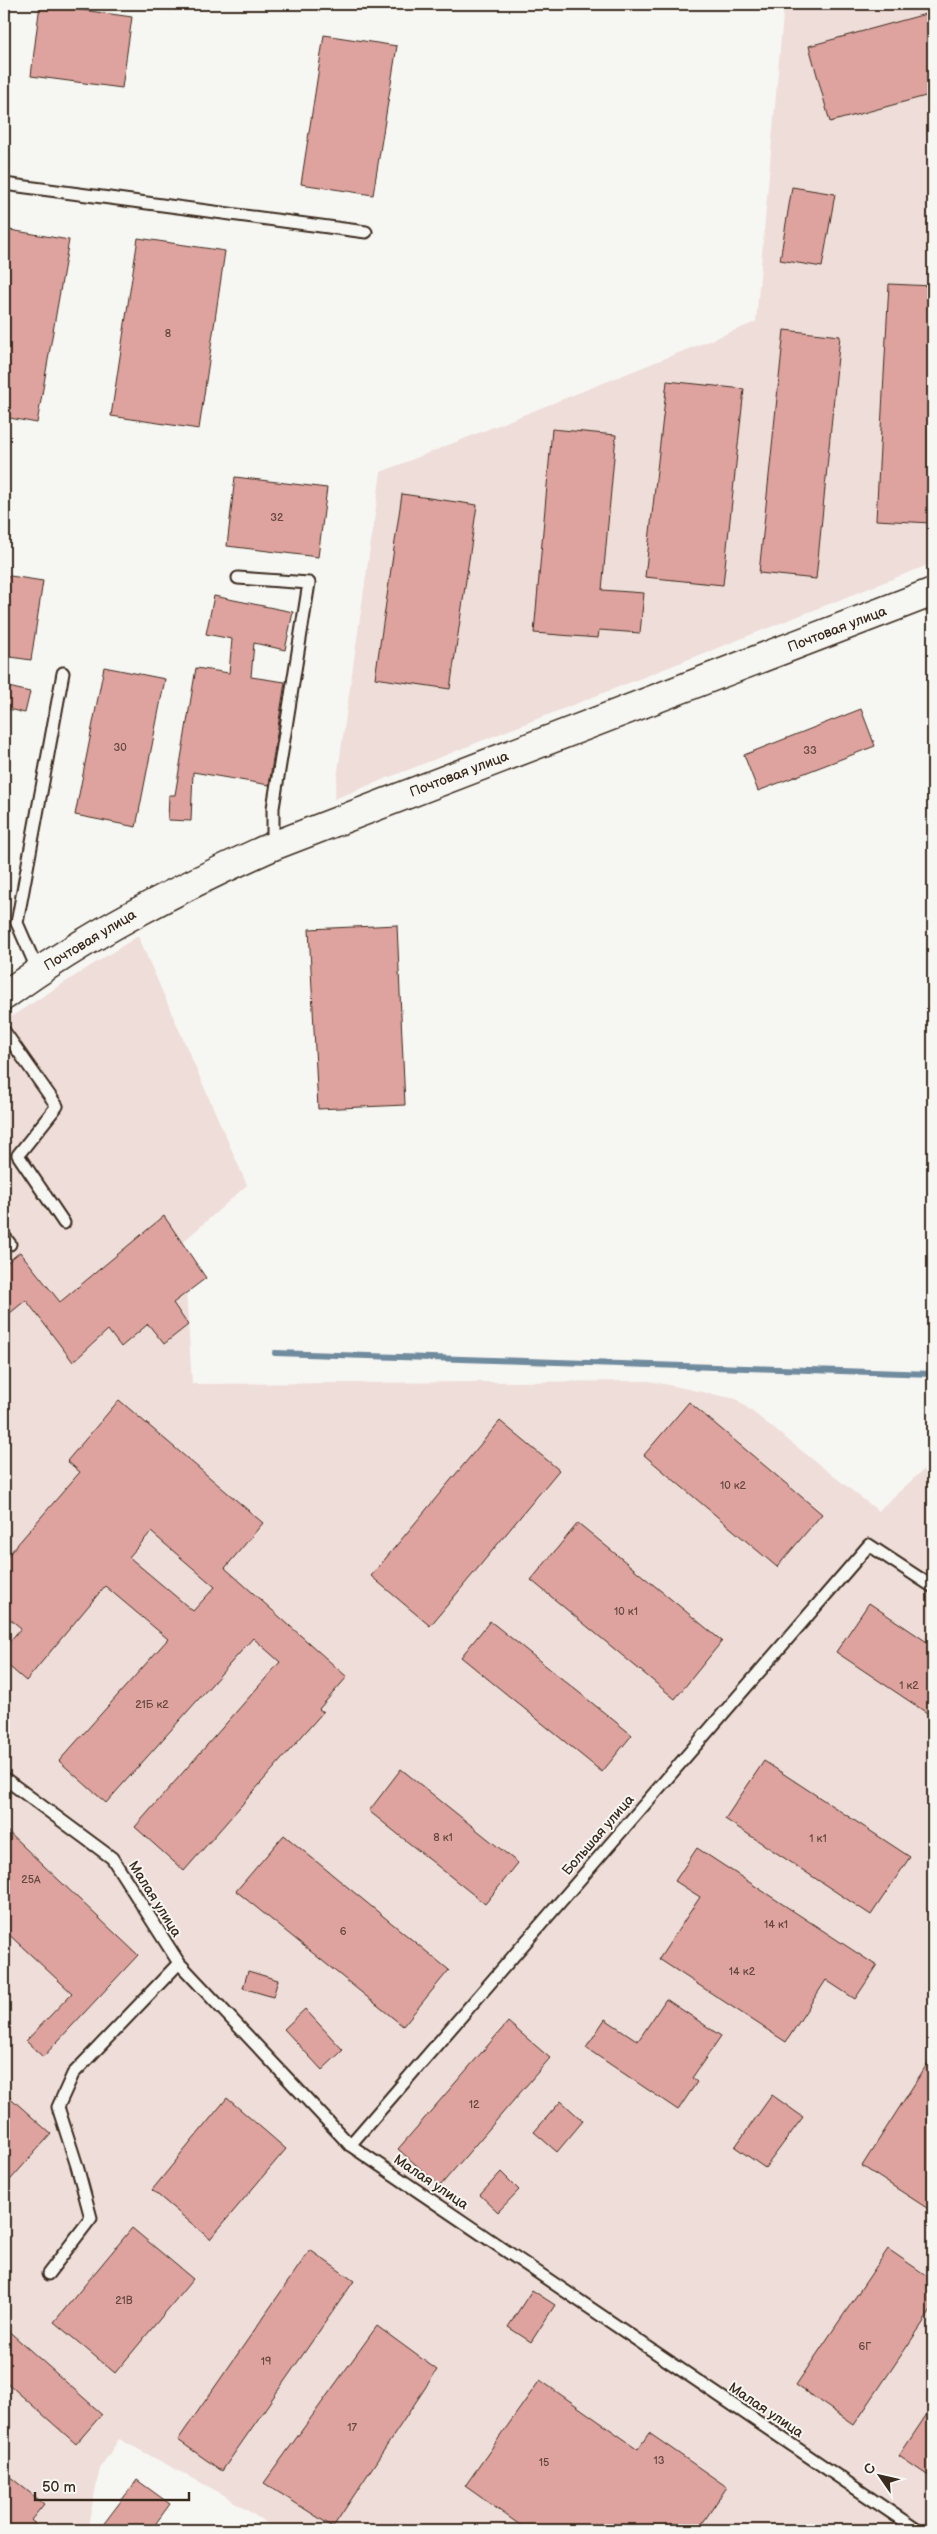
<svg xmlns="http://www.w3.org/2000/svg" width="937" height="2534" viewBox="0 0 937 2534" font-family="'Balsamiq Sans',sans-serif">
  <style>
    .built { fill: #efddd9 }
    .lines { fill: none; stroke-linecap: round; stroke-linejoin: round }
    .stream { stroke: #708b9e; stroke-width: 6 }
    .building { fill: #dea39e; stroke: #3b2a1e; fill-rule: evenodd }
    .service-casing { stroke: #3b2a1e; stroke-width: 15 }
    .tertiary-casing { stroke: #3b2a1e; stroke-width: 31 }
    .service { stroke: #f6f6f2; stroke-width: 11 }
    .tertiary { stroke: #f6f6f2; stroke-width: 28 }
    .labels { text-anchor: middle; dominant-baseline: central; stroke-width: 4; stroke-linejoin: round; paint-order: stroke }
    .number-label { font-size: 11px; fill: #64483e }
    .street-label { font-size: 14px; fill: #3b2a1e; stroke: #f6f6f2 }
  </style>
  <rect width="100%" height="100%" fill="#f6f6f2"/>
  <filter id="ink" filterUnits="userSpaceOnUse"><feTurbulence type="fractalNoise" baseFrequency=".02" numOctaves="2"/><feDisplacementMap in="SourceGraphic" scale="10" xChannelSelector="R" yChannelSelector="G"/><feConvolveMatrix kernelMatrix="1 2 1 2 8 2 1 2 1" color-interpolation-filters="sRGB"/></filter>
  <g filter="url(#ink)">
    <!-- built -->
    <g class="built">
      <path d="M784 4H933V563L334 799 381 472 756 322Z"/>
      <path d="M138 936 247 1185 183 1242 192 1384 649 1381 736 1399 878 1511 933 1461V2530H277L224 2495 119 2439 100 2468 87 2530H4V1021Z"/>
    </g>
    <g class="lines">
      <!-- stream -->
      <path class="stream" d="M275 1353 933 1374"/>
    </g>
    <!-- building -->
    <g class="building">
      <path d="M40 4 132 17 122 88 31 76Z"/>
      <path d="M933 12V94L830 122 809 46Z"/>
      <path d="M324 35 397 46 373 195 301 184Z"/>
      <path d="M792 187 835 194 822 267 780 260Z"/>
      <path d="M4 229 69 240 37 423 4 417Z"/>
      <path d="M138 238 225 251 199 429 111 416Z"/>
      <path d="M889 284 933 286V481L931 523 876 520Z"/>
      <path d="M784 330 840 336 816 579 759 573Z"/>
      <path d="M667 381 744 389 723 585 645 577Z"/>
      <path d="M552 429 616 435 602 590 644 593 640 633 599 630 598 638 534 633Z"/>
      <path d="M235 477 327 488 318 557 227 546Z"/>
      <path d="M402 494 477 505 450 689 375 678Z"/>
      <path d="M4 575 43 581 31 660 4 656Z"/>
      <path d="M214 596 293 612 285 650 254 643 251 677 285 682 269 785 193 772 191 821 168 820 169 795H175L196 668 229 673 232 639 206 634Z"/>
      <path d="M104 667 165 679 136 827 75 815Z"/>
      <path d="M4 686 30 692 25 713 4 708Z"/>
      <path d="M861 709 875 746 758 791 744 755Z"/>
      <path d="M397 925 405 1105 318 1109 309 929Z"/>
      <path d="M164 1216 206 1278 173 1303 188 1325 164 1344 148 1324 121 1347 108 1330 73 1362 26 1300 4 1318V1265L20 1252 60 1302Z"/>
      <path d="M119 1400 263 1523 225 1568 347 1677 319 1709 323 1712 184 1871 135 1827 280 1662 253 1638 106 1803 59 1761 168 1639 105 1586 26 1681 4 1662V1648L21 1628 4 1614V1560L80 1472 67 1461ZM151 1532 215 1587 193 1611 129 1557Z"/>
      <path d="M689 1402 822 1514 777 1567 644 1455Z"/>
      <path d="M500 1421 559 1470 430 1626 371 1576Z"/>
      <path d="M578 1523 722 1641 675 1699 531 1580Z"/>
      <path d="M869 1603 933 1646V1717L836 1652Z"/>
      <path d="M490 1621 632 1735 602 1772 461 1657Z"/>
      <path d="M764 1761 910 1857 871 1915 725 1819Z"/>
      <path d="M401 1769 518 1863 485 1904 369 1811Z"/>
      <path d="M4 1828 138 1955 43 2057 26 2041 72 1993 4 1930Z"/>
      <path d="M284 1835 449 1970 403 2026 236 1891Z"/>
      <path d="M697 1848 877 1966 855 1999 826 1980 786 2042 659 1959 700 1897 675 1881Z"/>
      <path d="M248 1971 278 1980 273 1997 243 1988Z"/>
      <path d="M666 1999 721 2036 692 2078 697 2082 678 2110 586 2048 605 2019 638 2041Z"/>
      <path d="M305 2009 343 2050 322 2070 284 2029Z"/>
      <path d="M508 2022 550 2058 440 2186 398 2149Z"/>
      <path d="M933 2055V2212L862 2166Z"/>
      <path d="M4 2092 51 2134 4 2187Z"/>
      <path d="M772 2095 803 2117 765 2168 735 2147Z"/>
      <path d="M227 2098 286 2149 210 2239 152 2190Z"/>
      <path d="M561 2101 583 2121 557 2152 534 2132Z"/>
      <path d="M501 2172 519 2190 498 2212 480 2195Z"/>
      <path d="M132 2228 193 2279 115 2373 54 2322Z"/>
      <path d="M888 2249 933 2280V2308L854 2425 796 2385Z"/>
      <path d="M310 2250 354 2281 222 2471 178 2440Z"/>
      <path d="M532 2290 555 2305 531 2342 508 2327Z"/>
      <path d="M377 2326 437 2370 333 2527 264 2483Z"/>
      <path d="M4 2327 102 2414 76 2444 4 2380Z"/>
      <path d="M540 2380 638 2449 649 2433 727 2487 698 2530H527L465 2486Z"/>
      <path d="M933 2405V2479L899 2456Z"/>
      <path d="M4 2472 44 2504 31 2520 42 2530H4Z"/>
      <path d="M137 2480 170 2504 151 2530H99Z"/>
    </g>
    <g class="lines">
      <!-- service casing -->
      <g class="service-casing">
        <g id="service">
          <path d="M4 184 366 232"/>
          <path d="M238 578 309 583 273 808V846"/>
          <path d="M38 971 17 923 63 673"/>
          <path d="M4 1031 57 1106 18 1155 64 1223"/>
          <path d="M4 1236 10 1244"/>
          <path d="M4 1778 112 1858 179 1963 350 2145 917 2530"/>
          <path d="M350 2145 869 1545 933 1587"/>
          <path d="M48 2274 91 2218 77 2166 58 2107 73 2074 179 1963"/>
        </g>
      </g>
      <!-- tertiary casing -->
      <g class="tertiary-casing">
        <path id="tertiary" d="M4 996C87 935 179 888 273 846L933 592"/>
      </g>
      <!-- service -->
      <use href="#service" class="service"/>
      <!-- tertiary -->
      <use href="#tertiary" class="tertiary"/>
    </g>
  </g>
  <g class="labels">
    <!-- number labels -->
    <g class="number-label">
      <text x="168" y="333">8</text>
      <text x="277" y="517">32</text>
      <text x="120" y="747">30</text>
      <text x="810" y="750">33</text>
      <text x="733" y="1485">10 к2</text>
      <text x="626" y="1611">10 к1</text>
      <text x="909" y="1685">1 к2</text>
      <text x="152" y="1704">21Б к2</text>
      <text x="443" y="1837">8 к1</text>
      <text x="818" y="1838">1 к1</text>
      <text x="31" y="1879">25А</text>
      <text x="776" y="1924">14 к1</text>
      <text x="343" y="1931">6</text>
      <text x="742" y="1971">14 к2</text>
      <text x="474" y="2104">12</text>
      <text x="124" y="2300">21В</text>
      <text x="865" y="2346">6Г</text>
      <text x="266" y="2361">19</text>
      <text x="352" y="2427">17</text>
      <text x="659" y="2460">13</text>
      <text x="544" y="2462">15</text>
    </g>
    <!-- street labels -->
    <g class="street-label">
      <text transform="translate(837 629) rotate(-21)">Почтовая улица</text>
      <text transform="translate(459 774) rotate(-21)">Почтовая улица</text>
      <text transform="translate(90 940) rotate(-31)">Почтовая улица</text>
      <text transform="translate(598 1835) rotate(-49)">Большая улица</text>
      <text transform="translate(155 1899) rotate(58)">Малая улица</text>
      <text transform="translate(431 2182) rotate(34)">Малая улица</text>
      <text transform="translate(766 2410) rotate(34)">Малая улица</text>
    </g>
  </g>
  <!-- margin -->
  <rect width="937" height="2534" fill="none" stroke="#f6f6f2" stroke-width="20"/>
  <rect x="10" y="10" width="917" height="2514" fill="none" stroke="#3b2a1e" stroke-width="2" filter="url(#ink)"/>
  <!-- north arrow -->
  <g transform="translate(880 2476) rotate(304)" stroke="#f6f6f2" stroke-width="4" paint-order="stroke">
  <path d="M0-4L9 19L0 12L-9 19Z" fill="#3b2a1e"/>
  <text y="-8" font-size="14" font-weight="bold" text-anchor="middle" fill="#3b2a1e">С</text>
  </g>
  <!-- scale -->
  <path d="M35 2492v8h154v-8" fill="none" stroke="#3b2a1e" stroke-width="2.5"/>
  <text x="42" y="2492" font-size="15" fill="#3b2a1e" stroke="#f6f6f2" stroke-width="4" paint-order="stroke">50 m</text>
</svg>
